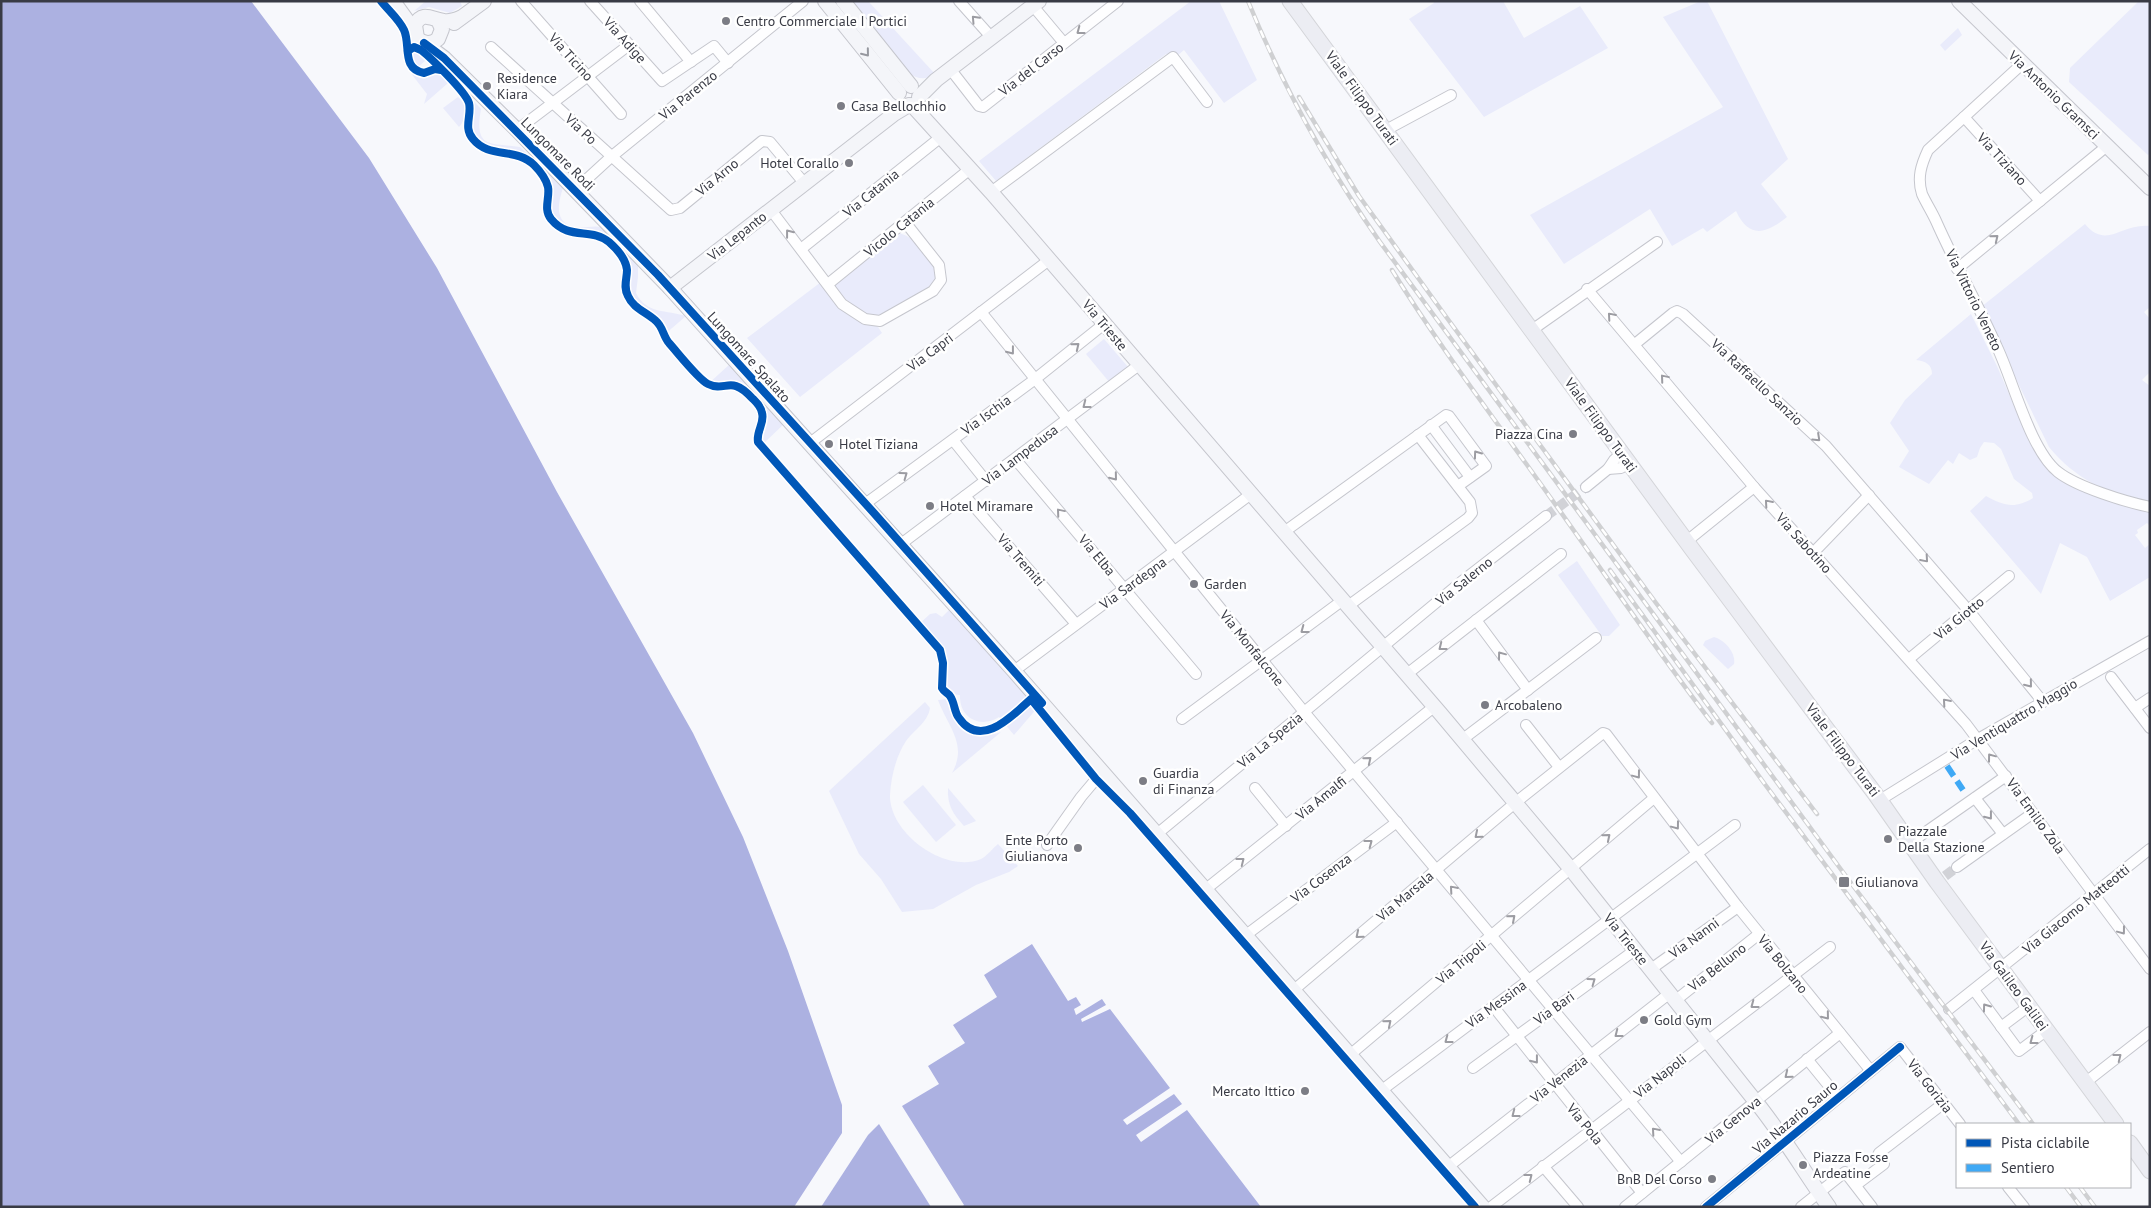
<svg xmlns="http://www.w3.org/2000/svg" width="2151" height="1208" viewBox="0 0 2151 1208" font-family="'PT Sans',sans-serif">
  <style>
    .green { fill: #e9ebfb }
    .water { fill: #acb1e1 }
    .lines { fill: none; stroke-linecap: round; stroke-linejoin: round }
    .street-tunnel { stroke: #d1d2d7; stroke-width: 10; stroke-dasharray: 10 5; stroke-linecap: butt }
    .street-casing { stroke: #c5c6cd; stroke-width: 12 }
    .secondary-casing { stroke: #c5c6cd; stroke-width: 16 }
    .primary-casing { stroke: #d4d5d9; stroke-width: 17 }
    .street { stroke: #fefeff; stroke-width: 10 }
    .secondary { stroke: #f4f5f9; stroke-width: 14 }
    .primary { stroke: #ecedf3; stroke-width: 15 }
    .rail-casing { stroke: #cfd0d2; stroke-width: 4.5 }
    .rail { stroke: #fff; stroke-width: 2.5; stroke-dasharray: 8; stroke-linecap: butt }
    .quiet { stroke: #3fa9f5; stroke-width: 6; stroke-dasharray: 12 6; stroke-linecap: butt }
    .cycleway-casing { stroke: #fff; stroke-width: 11 }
    .cycleway { stroke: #0057b8; stroke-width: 8 }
    .oneway { stroke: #9c9ca2 }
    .oneway2 { stroke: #96989f }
    .poi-dot { fill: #7c7d85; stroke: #fff; stroke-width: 2 }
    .labels { text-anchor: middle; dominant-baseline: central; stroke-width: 5; stroke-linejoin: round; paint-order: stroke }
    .poi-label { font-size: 14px; fill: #393b45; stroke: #fff; text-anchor: start }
    .street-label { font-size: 14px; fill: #393b45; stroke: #fff }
  </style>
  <rect width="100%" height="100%" fill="#f7f8fc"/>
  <!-- green -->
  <g class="green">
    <path d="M426 1H460L462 6 450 13 429 7 414 11Z"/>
    <path d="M850 1H868L935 74C926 81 916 79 908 72Z"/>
    <path d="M1191 1H1219L1257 80 1224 103 1184 50 1177 56 1166 54 996 181 979 161Z"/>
    <path d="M1433 1H1503L1524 38 1580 6 1608 48 1484 117 1409 19 1434 3Z"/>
    <path d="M1701 1H1707L1788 159 1761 184 1787 217C1766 234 1749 239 1736 211L1707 232 1703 228 1672 246 1650 209 1564 264 1530 215 1723 107 1663 17Z"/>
    <path d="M2139 1H2150V153L2148 155 2069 82 2070 68Z"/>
    <path d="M1958 28 1962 35 1945 51 1940 45Z"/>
    <path d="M416 50 419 51 429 62V64L425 61 418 67 421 71 415 68 409 60 410 53Z"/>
    <path d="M443 68 481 109C474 150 490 142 520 147L538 164 536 167C517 147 492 160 474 140 463 128 472 116 468 102 465 90 450 79 441 70Z"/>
    <path d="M410 72 418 77 430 73H438L448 83 424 104 427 94Z"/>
    <path d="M458 97C468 105 467 118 459 127L443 108Z"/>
    <path d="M543 169 563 188C558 203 554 222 574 227 583 229 592 225 601 227L620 244 615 249 600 236 568 232 550 218 547 207 548 186 540 172Z"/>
    <path d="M2085 224C2107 250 2121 223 2150 226V307L2144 312 2150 319V372L2142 380 2150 386V505C2109 494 2076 480 2049 447L1981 307Z"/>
    <path d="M896 232C911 236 917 243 927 255 932 261 939 267 938 275 937 291 893 311 879 319 859 310 844 305 833 285Z"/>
    <path d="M624 248 638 262V277L636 293C646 314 667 310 686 316L664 335C657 315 634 313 627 295 620 279 633 273 619 253Z"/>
    <path d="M821 282 844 311 878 327 882 333 800 397 747 338Z"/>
    <path d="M1971 314 1997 366 2030 443 2048 466 2150 510V526L2147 523 2137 530 2138 533 2135 535 2145 548 2150 544V577L2110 601 2087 557 2060 543 2041 594 1970 511 1986 496C2004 506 2015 509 2033 498L2032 493 2014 479 2001 449 1994 443 1984 442 1980 448 1977 457 1970 460 1959 453 1953 464 1948 460 1929 484 1899 467 1909 451 1890 423 1905 400 1932 374C1932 364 1925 361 1916 360Z"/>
    <path d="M1104 339 1128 367 1110 383 1086 354Z"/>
    <path d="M730 364 785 423 761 446 757 436 763 419 762 412 760 406 742 387 734 385 708 384Z"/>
    <path d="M1577 561 1620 625 1609 636H1602L1558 575Z"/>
    <path d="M951 608 1038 707 1014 735 999 717C980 729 959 718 960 695L949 694 943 691V663L940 650 918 625 930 614 936 613 942 617Z"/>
    <path d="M1714 637C1725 640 1736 653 1734 664L1728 669 1703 645 1705 641Z"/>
    <path d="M947 699C954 731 968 743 1001 732L952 773C968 744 948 727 938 700Z"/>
    <path d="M925 702 930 708C928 722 914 730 906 741 896 756 891 777 890 795 889 833 945 874 981 859 987 856 993 848 998 844L1018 866 1009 872 976 885 933 909 902 912 881 879 859 854 829 791Z"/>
    <path d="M923 785 956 825 936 842 903 802Z"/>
    <path d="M948 788 976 821 964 826C953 814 947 805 948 788Z"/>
  </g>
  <!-- water -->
  <g class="water">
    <path d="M1 1H251L369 158 437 268 557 492 693 733 743 837 788 951 842 1105V1133L794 1207H1Z"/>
    <path d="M1032 944 1068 1001 1076 997 1081 1005 1074 1009 1076 1015 1102 999 1106 1005 1081 1019 1082 1022 1110 1009 1170 1088 1123 1120 1127 1125 1174 1094 1182 1104 1136 1135 1141 1142 1187 1110 1261 1207H962L964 1205 902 1106 939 1084 928 1066 965 1043 953 1025 997 997 984 975Z"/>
    <path d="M879 1124 931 1207H821L868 1135Z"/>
  </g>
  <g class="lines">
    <!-- street-tunnel -->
    <g class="street-tunnel">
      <path d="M1546 516 1586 487"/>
      <path d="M1945 876 1957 867"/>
    </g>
    <!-- street casing -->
    <g class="street-casing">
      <g id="street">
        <path d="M521 1 621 114"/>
        <path d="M590 1 662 81 714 46 728 63"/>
        <path d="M640 1 691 62"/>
        <path d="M959 1 992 38"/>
        <path d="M1033 6 1064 43"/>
        <path d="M491 47 671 210 680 208 762 141 770 142 805 184"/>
        <path d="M2022 64 1928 150C1921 165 1917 178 1922 194 1926 203 1932 212 1936 221 1955 264 1978 304 1997 347 2013 380 2030 450 2058 472 2077 487 2126 502 2150 507"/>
        <path d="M951 70 979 106 983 107 1118 1"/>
        <path d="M1964 117 2040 201"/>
        <path d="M517 130 629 45"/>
        <path d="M1386 130 1451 95"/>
        <path d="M575 190 611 157 803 1"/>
        <path d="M991 192 1173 57 1207 102"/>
        <path d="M771 210 842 304 865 319 880 321 933 291 941 280 939 265 905 222"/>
        <path d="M801 249 941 137"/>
        <path d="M1957 269 2107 146"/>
        <path d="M828 284 970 169"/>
        <path d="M1587 289 1754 487 1966 724 2150 969"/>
        <path d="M981 312 1305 713 1681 1162"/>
        <path d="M1532 330 1657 242"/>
        <path d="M1635 344 1673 313 1677 311 1683 314 1826 446 1969 611 2043 702"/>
        <path d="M1431 425 1470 477"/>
        <path d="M953 440 986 481"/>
        <path d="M810 443 1049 260"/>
        <path d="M1016 460 1196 674"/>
        <path d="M1608 469 1621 468 1629 463"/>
        <path d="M1586 487 1608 469 1614 460 1622 453"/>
        <path d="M965 496 1076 624"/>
        <path d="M865 504 1034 380 1104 324"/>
        <path d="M1284 532 1446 415 1449 416 1486 466 1458 486"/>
        <path d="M1687 541 1754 487"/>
        <path d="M901 544 1139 365"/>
        <path d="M1813 553 1869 495"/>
        <path d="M1348 606 1468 518 1472 513 1470 502 1418 435"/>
        <path d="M1476 620 1528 690"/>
        <path d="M1909 659 2009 576"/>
        <path d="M1014 671 1251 494"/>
        <path d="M1407 674 1561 554"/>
        <path d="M2111 677 2150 728"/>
        <path d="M2135 708 2150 698"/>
        <path d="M1182 719 1343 600"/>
        <path d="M1526 725 1559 767"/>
        <path d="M1463 739 1596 638"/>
        <path d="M1255 788 1286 826"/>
        <path d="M1975 798 2003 834"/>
        <path d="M1880 800 1978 739 2150 641"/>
        <path d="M1157 834 1461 582 1546 516"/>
        <path d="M1910 843 2006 776"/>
        <path d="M1047 845 1081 797 1102 772"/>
        <path d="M1957 867 2033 813"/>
        <path d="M1206 889 1435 706"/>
        <path d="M1246 935 1397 822"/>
        <path d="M1651 969 1738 907"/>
        <path d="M1295 989 1515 803 1603 733 1606 734 1738 907 1871 1071"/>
        <path d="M1974 990 2019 1051 2047 1030"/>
        <path d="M1676 1000 1759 934"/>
        <path d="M1493 1006 1642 1193"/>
        <path d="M1949 1009 2150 849"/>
        <path d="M2001 1027 2029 1006"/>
        <path d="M1351 1054 1654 798"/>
        <path d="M1807 1059 1838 1097"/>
        <path d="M1473 1068 1635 950"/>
        <path d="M2086 1082 2150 1032"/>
        <path d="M1382 1090 1735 825"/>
        <path d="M1449 1166 1670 993"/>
        <path d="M1543 1166 1578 1207"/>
        <path d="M1856 1185 1884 1164 1878 1155 1879 1153 1944 1103"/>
        <path d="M2008 1187 2024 1207"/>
        <path d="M1491 1207 1830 947"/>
        <path d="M1625 1207 1840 1033"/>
        <path d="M1706 1207 1900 1047 1960 1124"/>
        <path d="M1801 1207 1845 1172 1872 1207"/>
      </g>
    </g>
    <!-- secondary casing -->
    <g class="secondary-casing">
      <g id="secondary">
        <path d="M393 1 414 30"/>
        <path d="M825 1 899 93"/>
        <path d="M843 1 911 86"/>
        <path d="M1959 1 2150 188"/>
        <path d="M438 20 442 29 438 39C431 45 423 44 417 38L415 25C423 10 432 20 444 21 449 22 455 20 460 18"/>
        <path d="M454 23 484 1"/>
        <path d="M424 43 444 58 517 130 670 288 1014 671 1483 1207"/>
        <path d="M919 97 936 80 1039 1"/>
        <path d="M912 105 991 192 1440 713 1570 868 1760 1107C1785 1139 1805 1173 1829 1207"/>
        <path d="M670 288 894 114 909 105"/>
      </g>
    </g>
    <!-- primary casing -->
    <g class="primary-casing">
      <g id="primary">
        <path d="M1290 1 1692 549 1876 795 1937 882 2116 1124"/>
        <path d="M2130 1143 2150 1171"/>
      </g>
    </g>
    <!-- street -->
    <use href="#street" class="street"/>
    <!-- secondary -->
    <use href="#secondary" class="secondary"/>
    <!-- primary -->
    <use href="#primary" class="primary"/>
    <!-- rail casing -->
    <g class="rail-casing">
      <g id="rail">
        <path d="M1248 1C1284 89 1326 165 1380 242L1848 879 2033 1124"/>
        <path d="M1299 97 1359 196 1447 318 1656 603 1817 814"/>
        <path d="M1392 270C1439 346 1493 417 1545 490 1601 568 1654 647 1712 723"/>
        <path d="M1610 570 1764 783 2019 1124"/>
        <path d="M2066 1187 2081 1207"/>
        <path d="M2080 1187 2095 1207"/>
      </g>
    </g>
    <!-- rail -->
    <use href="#rail" class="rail"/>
    <!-- quiet -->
    <path class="quiet" d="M1947 766 1963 790"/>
    <!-- cycleway casing -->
    <g class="cycleway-casing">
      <g id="cycleway">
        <path d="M381 1C388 10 399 19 404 30 411 45 401 69 424 73L435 69 441 70"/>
        <path d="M424 43 444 58 658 275 873 512 1042 703"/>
        <path d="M408 51 414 47 421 50C431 58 465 91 469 103 472 115 463 128 473 139 489 159 516 147 534 165 539 170 546 179 548 187 550 198 543 209 551 219 569 241 591 227 609 242 617 249 626 259 627 270 627 279 623 287 628 296 633 308 646 312 656 321 663 327 663 336 669 343 678 353 698 379 708 384 726 393 730 374 752 398 756 402 761 406 762 413 765 423 756 431 758 442L940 650 943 663 942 688C944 692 948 693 950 696 955 703 954 712 959 718 981 750 1013 715 1031 699L1096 779 1130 813 1475 1207"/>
        <path d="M1706 1207 1900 1047"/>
      </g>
    </g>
    <!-- cycleway -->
    <use href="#cycleway" class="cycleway"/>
  </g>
  <!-- one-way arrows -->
  <defs><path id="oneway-chevron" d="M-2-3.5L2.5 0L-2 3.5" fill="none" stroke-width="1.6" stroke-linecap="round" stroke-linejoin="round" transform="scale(1.25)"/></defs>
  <g class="oneway">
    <use href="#oneway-chevron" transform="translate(975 19) rotate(-133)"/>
    <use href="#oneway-chevron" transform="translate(1080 31) rotate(143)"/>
    <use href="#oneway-chevron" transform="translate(789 233) rotate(-128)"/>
    <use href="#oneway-chevron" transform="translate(1995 238) rotate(-39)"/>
    <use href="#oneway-chevron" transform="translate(1611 316) rotate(-131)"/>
    <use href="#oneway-chevron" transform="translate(1076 346) rotate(-39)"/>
    <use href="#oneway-chevron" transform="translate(1011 351) rotate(52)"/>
    <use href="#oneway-chevron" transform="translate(1664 378) rotate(-130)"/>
    <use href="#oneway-chevron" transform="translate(1086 405) rotate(142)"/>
    <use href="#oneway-chevron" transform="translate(1817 438) rotate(43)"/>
    <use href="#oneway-chevron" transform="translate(1477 454) rotate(-126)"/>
    <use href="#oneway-chevron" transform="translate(904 475) rotate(-36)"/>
    <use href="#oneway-chevron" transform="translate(1114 477) rotate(51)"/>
    <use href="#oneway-chevron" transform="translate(1768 503) rotate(-131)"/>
    <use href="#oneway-chevron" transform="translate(1060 512) rotate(-130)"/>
    <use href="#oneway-chevron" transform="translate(1925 559) rotate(49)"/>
    <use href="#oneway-chevron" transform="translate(1304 630) rotate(143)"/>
    <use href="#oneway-chevron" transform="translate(1442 647) rotate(142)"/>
    <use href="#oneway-chevron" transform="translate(1501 655) rotate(-127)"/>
    <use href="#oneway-chevron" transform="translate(2029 684) rotate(51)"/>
    <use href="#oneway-chevron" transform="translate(1946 702) rotate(-131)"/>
    <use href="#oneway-chevron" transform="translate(1991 757) rotate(-127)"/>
    <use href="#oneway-chevron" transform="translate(1368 760) rotate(-39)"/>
    <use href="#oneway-chevron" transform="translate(1637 775) rotate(53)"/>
    <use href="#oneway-chevron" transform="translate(1989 816) rotate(52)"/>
    <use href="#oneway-chevron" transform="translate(1676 826) rotate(53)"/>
    <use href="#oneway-chevron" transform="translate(1478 835) rotate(140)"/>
    <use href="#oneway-chevron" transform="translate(1607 837) rotate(-40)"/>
    <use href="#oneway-chevron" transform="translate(1369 843) rotate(-37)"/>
    <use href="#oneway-chevron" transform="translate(1241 861) rotate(-38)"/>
    <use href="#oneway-chevron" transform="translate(1453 889) rotate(-131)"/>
    <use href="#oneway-chevron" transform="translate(1512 918) rotate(-41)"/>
    <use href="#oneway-chevron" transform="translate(2122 931) rotate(53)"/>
    <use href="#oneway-chevron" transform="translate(1359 935) rotate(140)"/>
    <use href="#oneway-chevron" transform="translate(1592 981) rotate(-36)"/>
    <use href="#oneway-chevron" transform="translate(1754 1005) rotate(143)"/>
    <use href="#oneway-chevron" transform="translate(1986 1007) rotate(-126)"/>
    <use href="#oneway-chevron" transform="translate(1826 1016) rotate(51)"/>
    <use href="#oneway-chevron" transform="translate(1388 1023) rotate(-40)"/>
    <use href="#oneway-chevron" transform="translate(1618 1034) rotate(142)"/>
    <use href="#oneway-chevron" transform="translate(1448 1040) rotate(143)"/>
    <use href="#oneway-chevron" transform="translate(2033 1041) rotate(143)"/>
    <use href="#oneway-chevron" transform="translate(2118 1057) rotate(-38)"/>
    <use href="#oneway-chevron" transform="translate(1535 1060) rotate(52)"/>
    <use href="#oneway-chevron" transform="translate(1788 1075) rotate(141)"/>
    <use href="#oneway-chevron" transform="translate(1515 1114) rotate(142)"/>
    <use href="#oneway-chevron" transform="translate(1655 1131) rotate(-131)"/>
    <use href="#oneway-chevron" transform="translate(1529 1177) rotate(-38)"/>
  </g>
  <use class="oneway2" href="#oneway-chevron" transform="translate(866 53) rotate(51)"/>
  <!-- markers -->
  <g class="poi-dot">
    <circle cx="726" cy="21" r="5"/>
    <circle cx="487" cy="86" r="5"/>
    <circle cx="841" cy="106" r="5"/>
    <circle cx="849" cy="163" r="5"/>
    <circle cx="1573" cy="434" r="5"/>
    <circle cx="829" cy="444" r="5"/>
    <circle cx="930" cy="506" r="5"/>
    <circle cx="1194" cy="584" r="5"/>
    <circle cx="1485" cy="705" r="5"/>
    <circle cx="1143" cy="781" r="5"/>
    <circle cx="1888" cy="839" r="5"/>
    <circle cx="1078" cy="848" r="5"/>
    <rect x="1838" y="876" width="12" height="12" rx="2.5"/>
    <circle cx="1644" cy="1020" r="5"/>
    <circle cx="1305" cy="1091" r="5"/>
    <circle cx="1803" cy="1165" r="5"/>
    <circle cx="1712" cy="1179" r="5"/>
  </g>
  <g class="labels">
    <!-- poi labels -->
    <g class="poi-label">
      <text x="736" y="21">Centro Commerciale I Portici</text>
      <text x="497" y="78">Residence<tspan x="497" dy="16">Kiara</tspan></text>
      <text x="851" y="106">Casa Bellochhio</text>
      <text x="839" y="163" text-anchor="end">Hotel Corallo</text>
      <text x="1563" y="434" text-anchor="end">Piazza Cina</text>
      <text x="839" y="444">Hotel Tiziana</text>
      <text x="940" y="506">Hotel Miramare</text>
      <text x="1204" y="584">Garden</text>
      <text x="1495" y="705">Arcobaleno</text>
      <text x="1153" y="773">Guardia<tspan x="1153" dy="16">di Finanza</tspan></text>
      <text x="1898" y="831">Piazzale<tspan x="1898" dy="16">Della Stazione</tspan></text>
      <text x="1068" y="840" text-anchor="end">Ente Porto<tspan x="1068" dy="16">Giulianova</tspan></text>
      <text x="1855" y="882">Giulianova</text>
      <text x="1654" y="1020">Gold Gym</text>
      <text x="1295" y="1091" text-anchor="end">Mercato Ittico</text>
      <text x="1813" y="1157">Piazza Fosse<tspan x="1813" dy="16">Ardeatine</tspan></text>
      <text x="1702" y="1179" text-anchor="end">BnB Del Corso</text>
    </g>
    <!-- street labels -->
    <g class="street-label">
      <text transform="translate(625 40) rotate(48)">Via Adige</text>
      <text transform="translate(571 57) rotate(48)">Via Ticino</text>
      <text transform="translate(1031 69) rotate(-38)">Via del Carso</text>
      <text transform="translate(688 95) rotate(-39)">Via Parenzo</text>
      <text transform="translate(2054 95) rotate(44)">Via Antonio Gramsci</text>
      <text transform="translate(1362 98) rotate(54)">Viale Filippo Turati</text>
      <text transform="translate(581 129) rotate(43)">Via Po</text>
      <text transform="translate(558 154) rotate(45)">Lungomare Rodi</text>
      <text transform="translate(2002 159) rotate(47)">Via Tiziano</text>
      <text transform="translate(717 177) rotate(-39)">Via Arno</text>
      <text transform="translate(871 193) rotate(-39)">Via Catania</text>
      <text transform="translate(899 227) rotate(-39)">Vicolo Catania</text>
      <text transform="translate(737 236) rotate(-38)">Via Lepanto</text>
      <text transform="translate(1974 300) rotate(64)">Via Vittorio Veneto</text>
      <text transform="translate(1105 325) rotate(50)">Via Trieste</text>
      <text transform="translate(930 352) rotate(-37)">Via Capri</text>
      <text transform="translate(749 357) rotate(48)">Lungomare Spalato</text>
      <text transform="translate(1757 382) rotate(43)">Via Raffaello Sanzio</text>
      <text transform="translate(986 415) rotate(-36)">Via Ischia</text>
      <text transform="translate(1601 425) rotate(54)">Viale Filippo Turati</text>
      <text transform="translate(1020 455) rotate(-37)">Via Lampedusa</text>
      <text transform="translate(1804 543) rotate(48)">Via Sabotino</text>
      <text transform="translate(1097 555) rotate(50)">Via Elba</text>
      <text transform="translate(1021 560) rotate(49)">Via Tremiti</text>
      <text transform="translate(1464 581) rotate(-39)">Via Salerno</text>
      <text transform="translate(1133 583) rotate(-36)">Via Sardegna</text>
      <text transform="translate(1959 618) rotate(-39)">Via Giotto</text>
      <text transform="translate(1252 648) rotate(51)">Via Monfalcone</text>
      <text transform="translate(2014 719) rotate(-31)">Via Ventiquattro Maggio</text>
      <text transform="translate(1270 740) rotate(-39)">Via La Spezia</text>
      <text transform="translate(1843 750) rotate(53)">Viale Filippo Turati</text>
      <text transform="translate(1321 798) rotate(-39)">Via Amalfi</text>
      <text transform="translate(2036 816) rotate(54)">Via Emilio Zola</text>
      <text transform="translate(1321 878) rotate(-37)">Via Cosenza</text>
      <text transform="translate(1405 896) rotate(-40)">Via Marsala</text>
      <text transform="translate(2076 909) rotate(-39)">Via Giacomo Matteotti</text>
      <text transform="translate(1694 938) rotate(-36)">Via Nanni</text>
      <text transform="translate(1626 939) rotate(51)">Via Trieste</text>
      <text transform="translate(1461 962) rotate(-40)">Via Tripoli</text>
      <text transform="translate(1783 964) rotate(51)">Via Bolzano</text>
      <text transform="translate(1717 967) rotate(-38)">Via Belluno</text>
      <text transform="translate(2014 986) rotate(54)">Via Galileo Galilei</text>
      <text transform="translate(1496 1004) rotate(-36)">Via Messina</text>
      <text transform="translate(1554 1008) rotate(-36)">Via Bari</text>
      <text transform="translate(1660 1076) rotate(-38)">Via Napoli</text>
      <text transform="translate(1559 1079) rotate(-38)">Via Venezia</text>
      <text transform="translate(1930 1086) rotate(52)">Via Gorizia</text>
      <text transform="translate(1795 1117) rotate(-40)">Via Nazario Sauro</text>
      <text transform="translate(1733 1120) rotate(-39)">Via Genova</text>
      <text transform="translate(1585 1124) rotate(51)">Via Pola</text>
    </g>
  </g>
  <!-- border -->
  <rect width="2151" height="1208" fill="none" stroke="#393b45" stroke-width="5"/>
  <!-- legend -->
  <rect x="1956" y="1123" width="175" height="65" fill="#ffffff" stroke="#b0b1b5"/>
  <rect x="1966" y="1139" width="25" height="8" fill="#0057b8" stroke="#b0b1b5"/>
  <text x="2001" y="1148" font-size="15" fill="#393b45">Pista ciclabile</text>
  <rect x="1966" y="1164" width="25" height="8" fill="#3fa9f5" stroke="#b0b1b5"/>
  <text x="2001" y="1173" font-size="15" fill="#393b45">Sentiero</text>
</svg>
